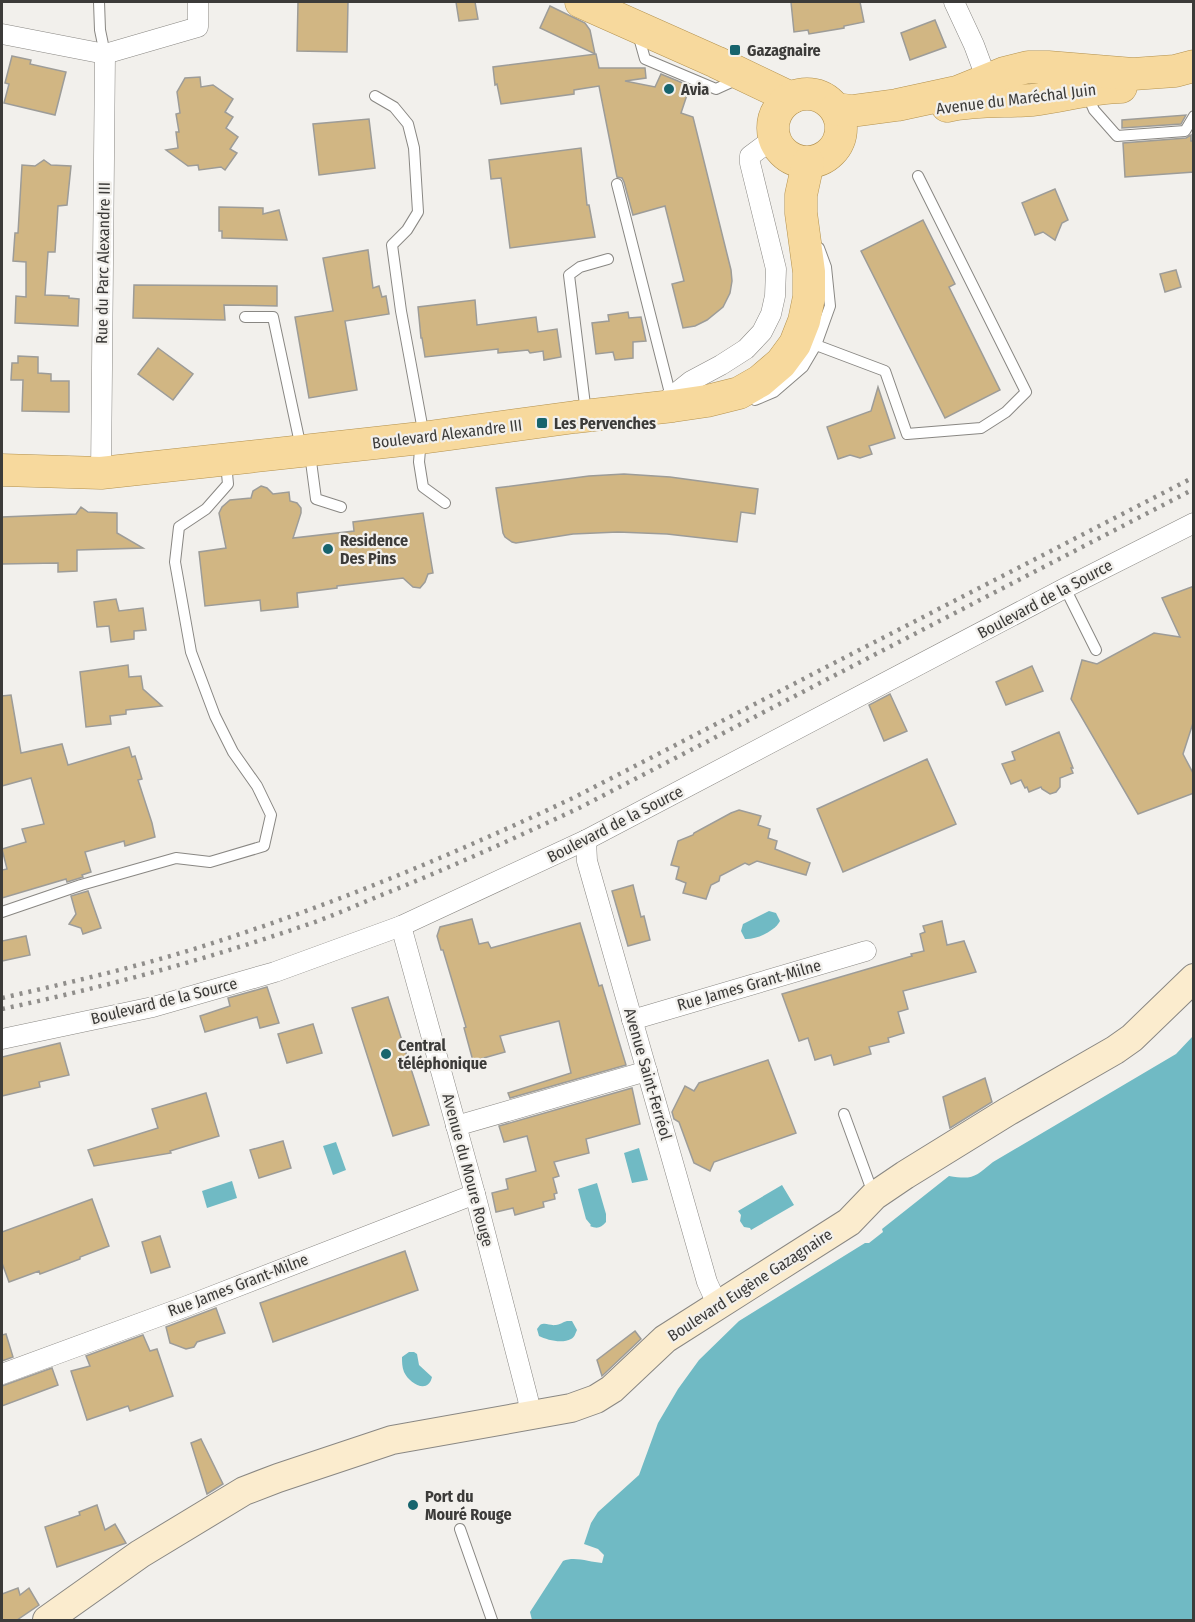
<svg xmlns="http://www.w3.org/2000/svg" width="1195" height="1622" viewBox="0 0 1195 1622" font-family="'Fira Sans Condensed',sans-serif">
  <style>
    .water { fill: #70bac4 }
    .building { fill: #d1b683; stroke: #9d9c98; stroke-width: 1.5 }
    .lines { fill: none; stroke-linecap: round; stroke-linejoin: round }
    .lane-casing { stroke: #898783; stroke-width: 12 }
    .street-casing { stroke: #898783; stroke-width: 21 }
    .secondary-casing { stroke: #898783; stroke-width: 30 }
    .primary-casing { stroke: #b2914f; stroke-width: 33 }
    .lane { stroke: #fff; stroke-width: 10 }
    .street { stroke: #fff; stroke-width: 20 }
    .secondary { stroke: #fbecce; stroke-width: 28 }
    .primary { stroke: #f7d99d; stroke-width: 32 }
    .rail { stroke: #908e8b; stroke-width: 4.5; stroke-dasharray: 3 6; stroke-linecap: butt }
    .poi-dot { fill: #17646d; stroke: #f2f0ec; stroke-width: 2 }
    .labels { text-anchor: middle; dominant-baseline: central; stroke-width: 4.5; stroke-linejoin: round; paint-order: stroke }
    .poi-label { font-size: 16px; font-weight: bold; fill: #3c3b39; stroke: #f2f0ec; text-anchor: start }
    .street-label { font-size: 16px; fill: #3c3b39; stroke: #f2f0ec }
  </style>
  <rect width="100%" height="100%" fill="#f2f0ec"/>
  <!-- water -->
  <g class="water">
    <path d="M769 911 776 913 780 921C775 931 756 940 745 939L741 931 743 924Z"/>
    <path d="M1193 1036V1620H532L530 1612 563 1561C575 1556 589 1562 602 1563L604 1555 598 1549 584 1544 591 1523 598 1512 639 1475 658 1423 678 1389 699 1360 739 1321 865 1243H869L883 1232 882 1229 949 1176C973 1180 975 1177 993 1162L1176 1054Z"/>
    <path d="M336 1142 346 1170 333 1175 323 1146Z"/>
    <path d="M639 1148 648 1180 632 1183 624 1153Z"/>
    <path d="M232 1181 237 1198 207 1208 202 1191Z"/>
    <path d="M597 1183 606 1214V1222C601 1228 597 1229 590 1226L591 1225 586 1219 578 1189Z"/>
    <path d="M782 1185 794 1205 751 1230 750 1228 744 1227 740 1221 741 1215 738 1211Z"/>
    <path d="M567 1321H572L577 1330C575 1334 575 1337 571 1339 562 1344 547 1340 539 1336L537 1329 540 1325C546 1322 549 1326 556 1325 559 1325 563 1322 567 1321Z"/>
    <path d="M409 1352H414L417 1354 419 1365 432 1377C428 1395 409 1383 404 1372 402 1367 402 1362 402 1357Z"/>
  </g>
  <!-- building -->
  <g class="building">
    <path d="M298 2H348L347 52 297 51Z"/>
    <path d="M456 2H475L478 19 459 21Z"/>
    <path d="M791 2H860L864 22 844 26V28L809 34 808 30 794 32Z"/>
    <path d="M550 6 585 23 590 30 595 54 540 28Z"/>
    <path d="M935 20 946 47 910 60 901 33Z"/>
    <path d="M596 54 599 68H645L646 78 625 81 655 87 661 74 690 86 681 113 693 117 731 270 732 281 730 293 723 307 707 320 695 326 683 328 672 284 684 281 665 206 633 215 624 182 622 178 617 177 599 86 574 90V94L501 104 497 84 495 85 493 67Z"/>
    <path d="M12 56 31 60 30 64 66 72 55 115 4 103 9 84 5 83Z"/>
    <path d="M200 77 201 87 213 85 233 99 225 112 233 117 226 128 238 137 230 149 237 153 225 170 221 167 199 170 198 165 188 166 166 150 178 148 176 132H179L176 114 180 113 177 92 185 78Z"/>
    <path d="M1186 115 1181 124 1122 128V120Z"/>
    <path d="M369 119 375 168 319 175 313 124Z"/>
    <path d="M1191 135V141H1194V172L1125 177 1123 143 1186 138Z"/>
    <path d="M581 148 587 205H589L595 237 510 248 501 178 491 179 489 160Z"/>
    <path d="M44 160 51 165 71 166 67 205 58 206 55 252H48L45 295 69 296V298L79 299 78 326 15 323 16 296 26 297V262L13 261 15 233H18L22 165 35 166Z"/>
    <path d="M1055 189 1068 220 1062 223 1055 240 1043 232 1035 235 1022 203Z"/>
    <path d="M219 207 263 208V214L279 210 287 240 222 238V231H219Z"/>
    <path d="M923 220 955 284 949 287 1000 390 945 418 861 251Z"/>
    <path d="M368 250 373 288 379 286 382 297 386 296 389 314 345 321 357 390 309 398 295 317 333 311 323 258Z"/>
    <path d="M1176 270 1181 287 1165 292 1160 274Z"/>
    <path d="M134 285 277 286V306L224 305 225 320 133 318Z"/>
    <path d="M475 300 477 325 536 317 538 332 557 329 561 357 544 360 543 351 530 353 528 350 498 353V349L425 357 422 338H421L418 307Z"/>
    <path d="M628 312 629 318 641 317 646 341 633 342V358L615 360 613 352 596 354 592 323 609 321 608 315Z"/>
    <path d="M158 348 193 374 173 400 138 374Z"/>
    <path d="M18 356 38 357V373L51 374V381H69V412L22 411 23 380H11L12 363H18Z"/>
    <path d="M878 387 895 438 869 446 872 454 860 458 850 455 838 459 827 427 871 411Z"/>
    <path d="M624 474 670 477 758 489 755 514 741 512 737 542 667 534 618 532 573 534 516 543 512 542 505 537 503 533 496 488 589 476Z"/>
    <path d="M261 486 267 488 273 494 289 492 290 501 297 503 301 508V513L293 538 354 531 353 522 423 513 433 573 428 574 425 582 420 588 413 587 403 578 337 586V588L297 593 298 607 261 611 260 600 205 606 199 552 226 548 219 513 222 507 230 500 251 498 253 491Z"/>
    <path d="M81 507 88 512 117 513V533L143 548 77 550V571L58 572V563L2 564V517L76 514Z"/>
    <path d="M1194 586V720L1183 754 1194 775V793L1138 814 1071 699 1082 660 1097 664 1154 633 1180 637 1162 598Z"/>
    <path d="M116 599 119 611 143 608 146 630 134 631V639L111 642 109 626 97 627 94 602Z"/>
    <path d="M128 665 129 677 141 676 143 689 162 706 126 710V714L110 716 111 724 86 727 80 672Z"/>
    <path d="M1032 666 1043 691 1006 705 996 682Z"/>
    <path d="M890 694 907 731 884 741 869 705Z"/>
    <path d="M11 695 21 753 62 744 68 765 129 747 132 757 135 756 142 779 138 780 152 823 155 837 125 846 124 841 85 852 91 872 82 875 83 877 67 882 66 879 2 898V870L7 869 2 849 26 842 22 829 44 824 31 778 2 786V696Z"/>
    <path d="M1059 732 1073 768H1071L1073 773 1060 778V787L1056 792 1050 794 1042 789 1041 787 1029 792 1027 787 1025 788 1021 780 1011 784 1002 764 1015 760 1012 752Z"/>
    <path d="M927 759 956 824 843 872 817 809Z"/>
    <path d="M739 810 761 816 758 825 770 829 768 838 777 841 775 849 810 863 806 875 757 861 749 865 745 863 720 876 719 881 711 885 706 899 683 893 686 883 676 879 679 867 671 865 678 841 693 835 694 833 731 813Z"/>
    <path d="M633 885 641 917 644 916 650 940 628 946 612 891Z"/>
    <path d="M88 891 101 928 83 934 81 928 69 924 76 914 71 896Z"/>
    <path d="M472 919 479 944 488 942 491 948 580 923 599 986 602 985 626 1065 510 1098 508 1093 571 1073 559 1021 500 1036 505 1052 473 1061 464 1028 466 1027 443 950H441L437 936 440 927Z"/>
    <path d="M942 921 947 945 964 941 976 972 903 991 908 1009 898 1012 904 1033 888 1038 889 1042 869 1047 871 1054 834 1065 831 1055 815 1060 808 1038 799 1041 782 994 912 956 911 954 924 951 920 934 925 932 923 926Z"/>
    <path d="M26 936 30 955 2 961V941Z"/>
    <path d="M267 987 279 1023 260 1028 257 1017 205 1032 200 1016 230 1006 228 998Z"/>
    <path d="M388 997 429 1125 393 1136 352 1008Z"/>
    <path d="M313 1024 322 1053 287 1063 278 1034Z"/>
    <path d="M60 1043 69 1075 39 1082 40 1087 2 1096V1057Z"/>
    <path d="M768 1060 796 1133 714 1162 710 1171 694 1163 679 1122 674 1119 672 1112 685 1086 694 1091 699 1083Z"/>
    <path d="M985 1078 992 1102 950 1128 943 1097Z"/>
    <path d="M632 1088 640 1124 586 1139 589 1153 554 1162 559 1176 553 1178 557 1193 554 1194 555 1199 543 1202 544 1207 515 1215 513 1208 496 1212 492 1193 508 1189 506 1179 536 1171 527 1136 504 1142 499 1126Z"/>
    <path d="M206 1093 219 1136 170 1151 171 1153 94 1166 88 1150 158 1128 152 1109Z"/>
    <path d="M283 1141 291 1168 259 1178 250 1150Z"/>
    <path d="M92 1199 109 1246 80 1257V1259L40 1274 39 1271 9 1282 2 1263V1232Z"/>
    <path d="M160 1236 170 1267 151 1273 142 1242Z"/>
    <path d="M405 1251 418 1290 273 1342 260 1303Z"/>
    <path d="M216 1308 225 1333 197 1342 194 1347 186 1349 170 1343 166 1327Z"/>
    <path d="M635 1331 641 1339 602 1376 597 1360Z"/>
    <path d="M6 1334 13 1357 2 1361V1335Z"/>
    <path d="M143 1335 150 1351 157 1349 173 1396 130 1411 128 1406 87 1420 71 1371 90 1366 86 1356Z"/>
    <path d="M52 1368 58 1385 2 1406V1386Z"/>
    <path d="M201 1439 223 1484 207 1494 191 1443Z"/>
    <path d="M97 1505 105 1530 115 1524 126 1543 57 1567 45 1527 80 1515 79 1512Z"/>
    <path d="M18 1588 20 1595 29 1588 39 1605 17 1620H2V1594Z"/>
  </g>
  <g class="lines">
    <!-- lane casing -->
    <g class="lane-casing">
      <g id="lane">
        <path d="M99 2 100 30 105 54"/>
        <path d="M638 34 645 59 716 89 738 79"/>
        <path d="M1087 94 1094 110 1117 136 1185 131 1194 116"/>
        <path d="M375 96 394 107 408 124 414 148 418 212 407 230 392 245 401 311 422 425 419 462 423 487 445 503"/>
        <path d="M617 184 671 397"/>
        <path d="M245 317H273L301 448"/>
        <path d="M816 345 885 371 907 434 981 428 1006 412 1026 392 918 176"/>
        <path d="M755 400 774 392 803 367 816 345 830 306 826 267 819 248"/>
        <path d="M586 413 569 275 580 267 608 259"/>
        <path d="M310 454 316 499 341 507"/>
        <path d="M1065 588 1096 650"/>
        <path d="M2 912 81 885 176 858 210 862 264 846 271 815 257 786 233 752 215 716 191 652 175 562 179 527 206 509 228 484 226 463"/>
        <path d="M844 1114 874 1196"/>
        <path d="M460 1529 492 1620"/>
      </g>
    </g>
    <!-- street casing -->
    <g class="street-casing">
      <g id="street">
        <path d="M954 2 974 45 987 80"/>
        <path d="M2 34 105 54 101 473"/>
        <path d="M105 54 198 27V2"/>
        <path d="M673 406 671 397 691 381 721 365 746 349 762 332 771 314 775 296 776 269 750 163V156L774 138"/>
        <path d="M586 840 587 861 707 1282 718 1306"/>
        <path d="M401 926 475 1194 528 1399 530 1415"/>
        <path d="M632 1020 866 951"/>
        <path d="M2 1039 153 1007 275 972 401 926 586 840 1065 588 1194 523"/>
        <path d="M456 1126 647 1071"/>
        <path d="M2 1374 187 1306 475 1194"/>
      </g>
    </g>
    <!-- secondary casing -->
    <g class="secondary-casing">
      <path id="secondary" d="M47 1620 140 1554 244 1491 278 1478 392 1440 571 1408 596 1399 612 1389 665 1339 849 1222 874 1196 905 1175 1007 1112 1115 1050 1132 1038 1194 978"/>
    </g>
    <!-- primary casing -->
    <g class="primary-casing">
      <g id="primary">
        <path d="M581 2 716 62 791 98"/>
        <circle cx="807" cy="128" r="34"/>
        <path d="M947 106C975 100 1004 102 1032 100 1062 97 1091 87 1121 87"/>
        <path d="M836 109 852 111 897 105 957 92 1004 73 1028 67H1048L1133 74 1175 71 1194 66"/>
        <path d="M2 470 101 473 421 438 575 417 673 406 707 401 739 393 760 381 781 363 795 344 804 321 809 297V272L801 213V195L808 163"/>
      </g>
    </g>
    <!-- lane -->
    <use href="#lane" class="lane"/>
    <!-- street -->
    <use href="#street" class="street"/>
    <!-- secondary -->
    <use href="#secondary" class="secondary"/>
    <!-- primary -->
    <use href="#primary" class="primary"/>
    <!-- rail -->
    <g class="rail">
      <path d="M2 998C76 981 150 964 222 940 342 901 459 852 573 798L1194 477"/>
      <path d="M2 1009C106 987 211 958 312 923 335 915 357 905 379 896 447 869 513 839 579 808L1194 489"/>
    </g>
  </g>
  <!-- markers -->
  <g class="poi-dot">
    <rect x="729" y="44" width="12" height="12" rx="3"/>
    <circle cx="669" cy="89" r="6"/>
    <rect x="536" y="417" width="12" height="12" rx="3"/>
    <circle cx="328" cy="549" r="6"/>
    <circle cx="386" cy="1054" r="6"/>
    <circle cx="413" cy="1505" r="6"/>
  </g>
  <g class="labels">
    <!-- poi labels -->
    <g class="poi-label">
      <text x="747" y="50">Gazagnaire</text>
      <text x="681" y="89">Avia</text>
      <text x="554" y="423">Les Pervenches</text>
      <text x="340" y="540">Residence<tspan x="340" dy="18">Des Pins</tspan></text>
      <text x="398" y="1045">Central<tspan x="398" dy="18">téléphonique</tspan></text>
      <text x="425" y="1496">Port du<tspan x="425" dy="18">Mouré Rouge</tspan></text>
    </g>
    <!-- street labels -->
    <g class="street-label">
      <text transform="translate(1016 99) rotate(-7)">Avenue du Maréchal Juin</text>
      <text transform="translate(103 263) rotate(-89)">Rue du Parc Alexandre III</text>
      <text transform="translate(447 434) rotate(-7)">Boulevard Alexandre III</text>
      <text transform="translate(1045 599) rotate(-28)">Boulevard de la Source</text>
      <text transform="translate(615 824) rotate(-27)">Boulevard de la Source</text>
      <text transform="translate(749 985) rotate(-16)">Rue James Grant-Milne</text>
      <text transform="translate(164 1001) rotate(-14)">Boulevard de la Source</text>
      <text transform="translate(648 1074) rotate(74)">Avenue Saint-Ferréol</text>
      <text transform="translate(468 1170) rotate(75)">Avenue du Moure Rouge</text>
      <text transform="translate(238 1285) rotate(-21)">Rue James Grant-Milne</text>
      <text transform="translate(750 1285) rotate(-33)">Boulevard Eugène Gazagnaire</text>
    </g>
  </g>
  <!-- border -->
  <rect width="1195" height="1622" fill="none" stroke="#3c3b39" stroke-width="6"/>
</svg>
